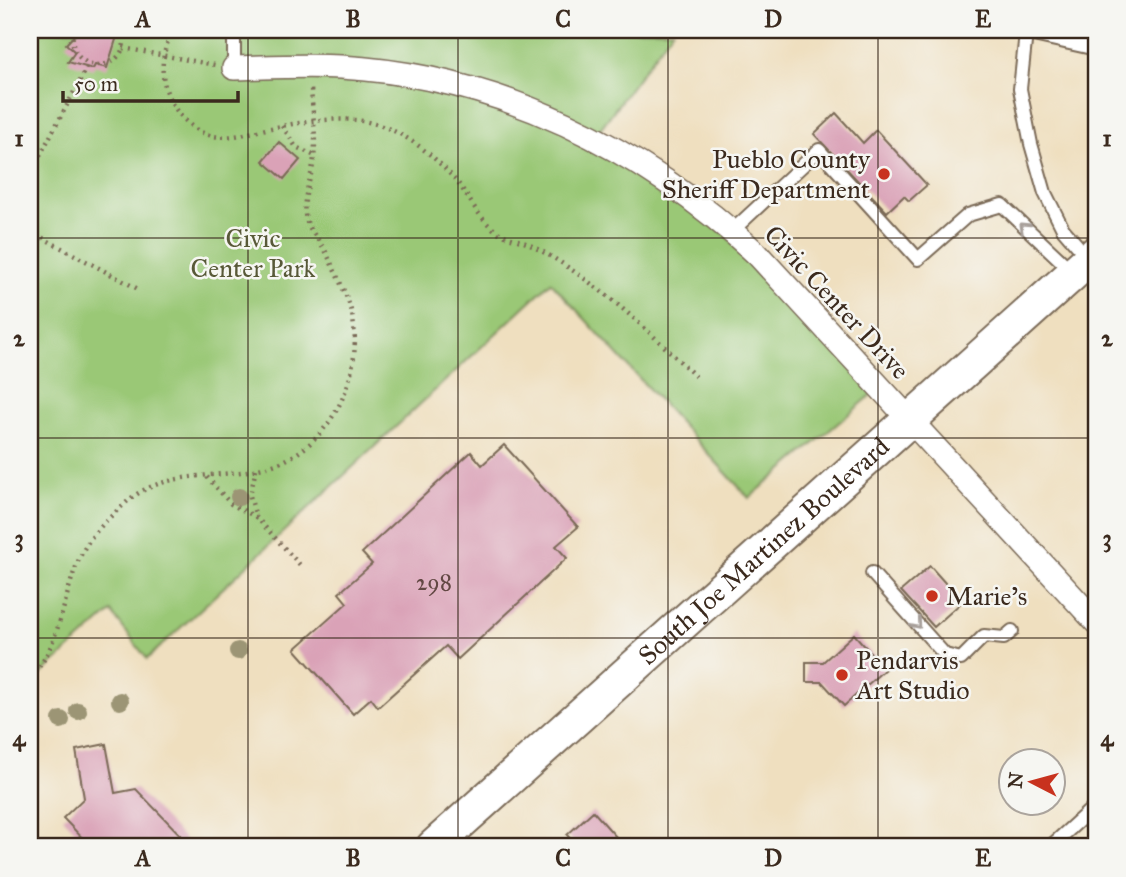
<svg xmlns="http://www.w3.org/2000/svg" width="1126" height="877" viewBox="0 0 1126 877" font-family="'IM FELL Great Primer',serif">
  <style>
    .green { fill: #9ac876; stroke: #6a794a; stroke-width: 2 }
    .building { fill: #daa2b7 }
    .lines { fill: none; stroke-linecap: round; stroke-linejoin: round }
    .service-casing { stroke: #7a6956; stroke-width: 16 }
    .minor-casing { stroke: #7a6956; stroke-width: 26 }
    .secondary-casing { stroke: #7a6956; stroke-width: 37 }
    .path { stroke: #7a6956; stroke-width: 4.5; stroke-dasharray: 2 5; stroke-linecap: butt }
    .service { stroke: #fff; stroke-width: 12 }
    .minor { stroke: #fff; stroke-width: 23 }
    .secondary { stroke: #fff; stroke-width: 33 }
    .tree { fill: #9c9575 }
    .oneway { stroke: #a79f9a }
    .grid { fill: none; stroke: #3b2a1e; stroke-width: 2; stroke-opacity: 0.55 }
    .poi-dot { fill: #c8321e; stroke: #f6f6f2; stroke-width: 2.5 }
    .labels { text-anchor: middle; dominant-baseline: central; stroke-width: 5; stroke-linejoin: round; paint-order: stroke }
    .number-label { font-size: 23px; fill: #634844 }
    .poi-label { font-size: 26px; fill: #3b2a1e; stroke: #f6f6f2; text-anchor: start }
    .park-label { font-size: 26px; fill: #585938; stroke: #f6f6f2 }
    .street-label { font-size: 26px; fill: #3b2a1e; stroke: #f6f6f2 }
    .neatline { fill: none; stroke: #3b2a1e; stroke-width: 2.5 }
    .grid-label { font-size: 23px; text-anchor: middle; font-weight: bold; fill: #3b2a1e }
  </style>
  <rect width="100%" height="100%" fill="#f6f6f2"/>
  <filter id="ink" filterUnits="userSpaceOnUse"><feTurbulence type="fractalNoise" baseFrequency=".0143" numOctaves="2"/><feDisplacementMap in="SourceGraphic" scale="14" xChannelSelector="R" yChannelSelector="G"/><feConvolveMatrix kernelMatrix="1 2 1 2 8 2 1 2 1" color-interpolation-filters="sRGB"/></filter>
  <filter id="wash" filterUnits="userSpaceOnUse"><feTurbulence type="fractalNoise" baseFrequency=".00686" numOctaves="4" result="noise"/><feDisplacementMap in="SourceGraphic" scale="28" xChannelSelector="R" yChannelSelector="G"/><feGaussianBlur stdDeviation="1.57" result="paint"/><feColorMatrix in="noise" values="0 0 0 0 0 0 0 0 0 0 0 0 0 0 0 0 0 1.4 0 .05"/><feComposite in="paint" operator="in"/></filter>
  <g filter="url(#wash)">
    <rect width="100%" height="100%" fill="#efdfbf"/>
    <!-- green -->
    <path class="green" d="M30 30H673L595 136 677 187 880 388 749 498 551 282 147 659 111 612 30 684Z"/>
    <g id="blocks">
      <!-- building -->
      <g class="building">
        <path d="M79 30H119L107 68 95 65 93 69 68 62 75 52 66 44Z"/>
        <path d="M836 113 863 143 876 130 927 185 909 201 904 196 887 212 814 134Z"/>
        <path d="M279 142 300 160 284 179 263 161Z"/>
        <path d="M504 445 578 527 556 546 567 558 458 659 446 646 378 707 371 698 353 714 295 649 347 603 339 593 372 564 362 553 471 452 482 465Z"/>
        <path d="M930 566 962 602 934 627 901 591Z"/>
        <path d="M854 634 885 669 844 706 822 682H806V662H823Z"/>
        <path d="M106 744 115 793 136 789 192 847H91L63 818 84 798 76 750Z"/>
        <path d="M593 811 625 847H577L567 835Z"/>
      </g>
    </g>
  </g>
  <g filter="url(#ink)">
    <use href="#blocks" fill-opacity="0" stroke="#7a6956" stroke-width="2"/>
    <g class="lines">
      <!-- service casing -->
      <g class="service-casing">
        <g id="service">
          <path d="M234 30V68"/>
          <path d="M1011 30 1096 49"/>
          <path d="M1026 33 1020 89 1031 144 1045 193 1063 229 1088 258"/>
          <path d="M732 231 819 150 918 259 968 215 1002 205 1074 273"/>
          <path d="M872 573 945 655 961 659 984 636 1004 638 1012 631"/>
          <path d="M1050 847 1096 805"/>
        </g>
      </g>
      <!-- minor casing -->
      <g class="minor-casing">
        <path id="minor" d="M234 68C270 67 305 65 341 67 500 76 643 148 758 255L1096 622"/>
      </g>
      <!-- secondary casing -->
      <g class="secondary-casing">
        <g id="secondary">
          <path id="s1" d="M433 847 1096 253"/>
        </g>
      </g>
      <!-- path -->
      <g class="path">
        <path d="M74 30C62 76 134 77 123 30"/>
        <path d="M174 30C153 63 162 104 194 128 219 145 245 133 271 128 301 122 342 115 372 123 407 132 439 159 461 187 472 203 482 222 498 232 507 238 518 239 528 244 542 251 556 259 569 268 617 300 657 339 698 379"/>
        <path d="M123 48 215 65"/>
        <path d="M282 126 296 147 315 156"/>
        <path d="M30 174 89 64"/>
        <path d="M30 231 140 290"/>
        <path d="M256 469 250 496 256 517 301 566"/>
        <path d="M207 477 231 504 256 517"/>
        <path d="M30 677C61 648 63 592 81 555 91 533 111 516 129 500 173 463 243 485 291 457 337 431 362 371 353 320 350 299 336 275 328 256 322 242 307 230 305 214 302 197 313 175 314 157 317 135 312 111 311 88"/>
      </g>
      <!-- service -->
      <use href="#service" class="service"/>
      <!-- minor -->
      <use href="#minor" class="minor"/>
      <!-- secondary -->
      <use href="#secondary" class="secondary"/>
    </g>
    <!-- trees -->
    <g class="tree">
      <circle cx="239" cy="497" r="9"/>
      <circle cx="238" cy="651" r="9"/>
      <circle cx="120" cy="701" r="9"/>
      <circle cx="78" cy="711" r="9"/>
      <circle cx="61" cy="720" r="9"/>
    </g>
    <!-- one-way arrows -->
    <defs><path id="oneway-chevron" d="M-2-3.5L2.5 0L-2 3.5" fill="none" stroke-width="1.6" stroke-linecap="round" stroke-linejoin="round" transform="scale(1.75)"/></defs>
    <g class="oneway">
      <use href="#oneway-chevron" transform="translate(1024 227) rotate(-137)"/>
      <use href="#oneway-chevron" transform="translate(917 624) rotate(49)"/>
    </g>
  </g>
  <!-- grid -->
  <path class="grid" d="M248 30V847M458 30V847M668 30V847M878 30V847M30 238H1096M30 438H1096M30 638H1096"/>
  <!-- markers -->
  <g class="poi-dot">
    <circle cx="884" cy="174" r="7"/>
    <circle cx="932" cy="596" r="7"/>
    <circle cx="842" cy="675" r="7"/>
  </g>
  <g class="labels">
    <!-- number labels -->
    <g class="number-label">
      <text x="434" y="582">298</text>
    </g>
    <!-- poi labels -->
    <g class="poi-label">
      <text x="870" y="159" text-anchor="end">Pueblo County<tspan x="870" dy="30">Sheriff Department</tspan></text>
      <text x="946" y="596">Marie's</text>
      <text x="856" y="660">Pendarvis<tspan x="856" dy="30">Art Studio</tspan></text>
    </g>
    <!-- park labels -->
    <g class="park-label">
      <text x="253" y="238">Civic<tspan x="253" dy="30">Center Park</tspan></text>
    </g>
    <!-- street labels -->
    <g class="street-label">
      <text transform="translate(837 302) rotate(47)">Civic Center Drive</text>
      <text stroke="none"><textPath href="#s1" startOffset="444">South Joe Martinez Boulevard</textPath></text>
    </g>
  </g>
  <!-- margin -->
  <rect width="1126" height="877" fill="none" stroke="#f6f6f2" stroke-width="77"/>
  <!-- north arrow -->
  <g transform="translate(1032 782) rotate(276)"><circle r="33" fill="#f6f6f2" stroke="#aba49d" stroke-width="2"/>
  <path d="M0-5L12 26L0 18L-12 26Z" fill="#c8321e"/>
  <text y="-10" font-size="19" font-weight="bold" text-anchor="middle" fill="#3b2a1e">N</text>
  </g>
  <!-- scale -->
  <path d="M63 91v10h175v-10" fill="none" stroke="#3b2a1e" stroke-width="3.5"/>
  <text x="74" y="91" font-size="21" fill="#3b2a1e" stroke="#f6f6f2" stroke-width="5" paint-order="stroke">50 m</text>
  <rect x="38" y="38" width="1050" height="800" class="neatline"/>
  <g class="grid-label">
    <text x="143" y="27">A</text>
    <text x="353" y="27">B</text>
    <text x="563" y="27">C</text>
    <text x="773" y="27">D</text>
    <text x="983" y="27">E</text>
    <text x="19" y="146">1</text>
    <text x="1107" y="146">1</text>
    <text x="19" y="346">2</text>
    <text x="1107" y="346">2</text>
    <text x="19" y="546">3</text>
    <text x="1107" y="546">3</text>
    <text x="19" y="746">4</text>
    <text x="1107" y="746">4</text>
    <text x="143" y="866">A</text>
    <text x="353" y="866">B</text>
    <text x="563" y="866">C</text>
    <text x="773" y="866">D</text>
    <text x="983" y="866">E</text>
  </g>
</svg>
